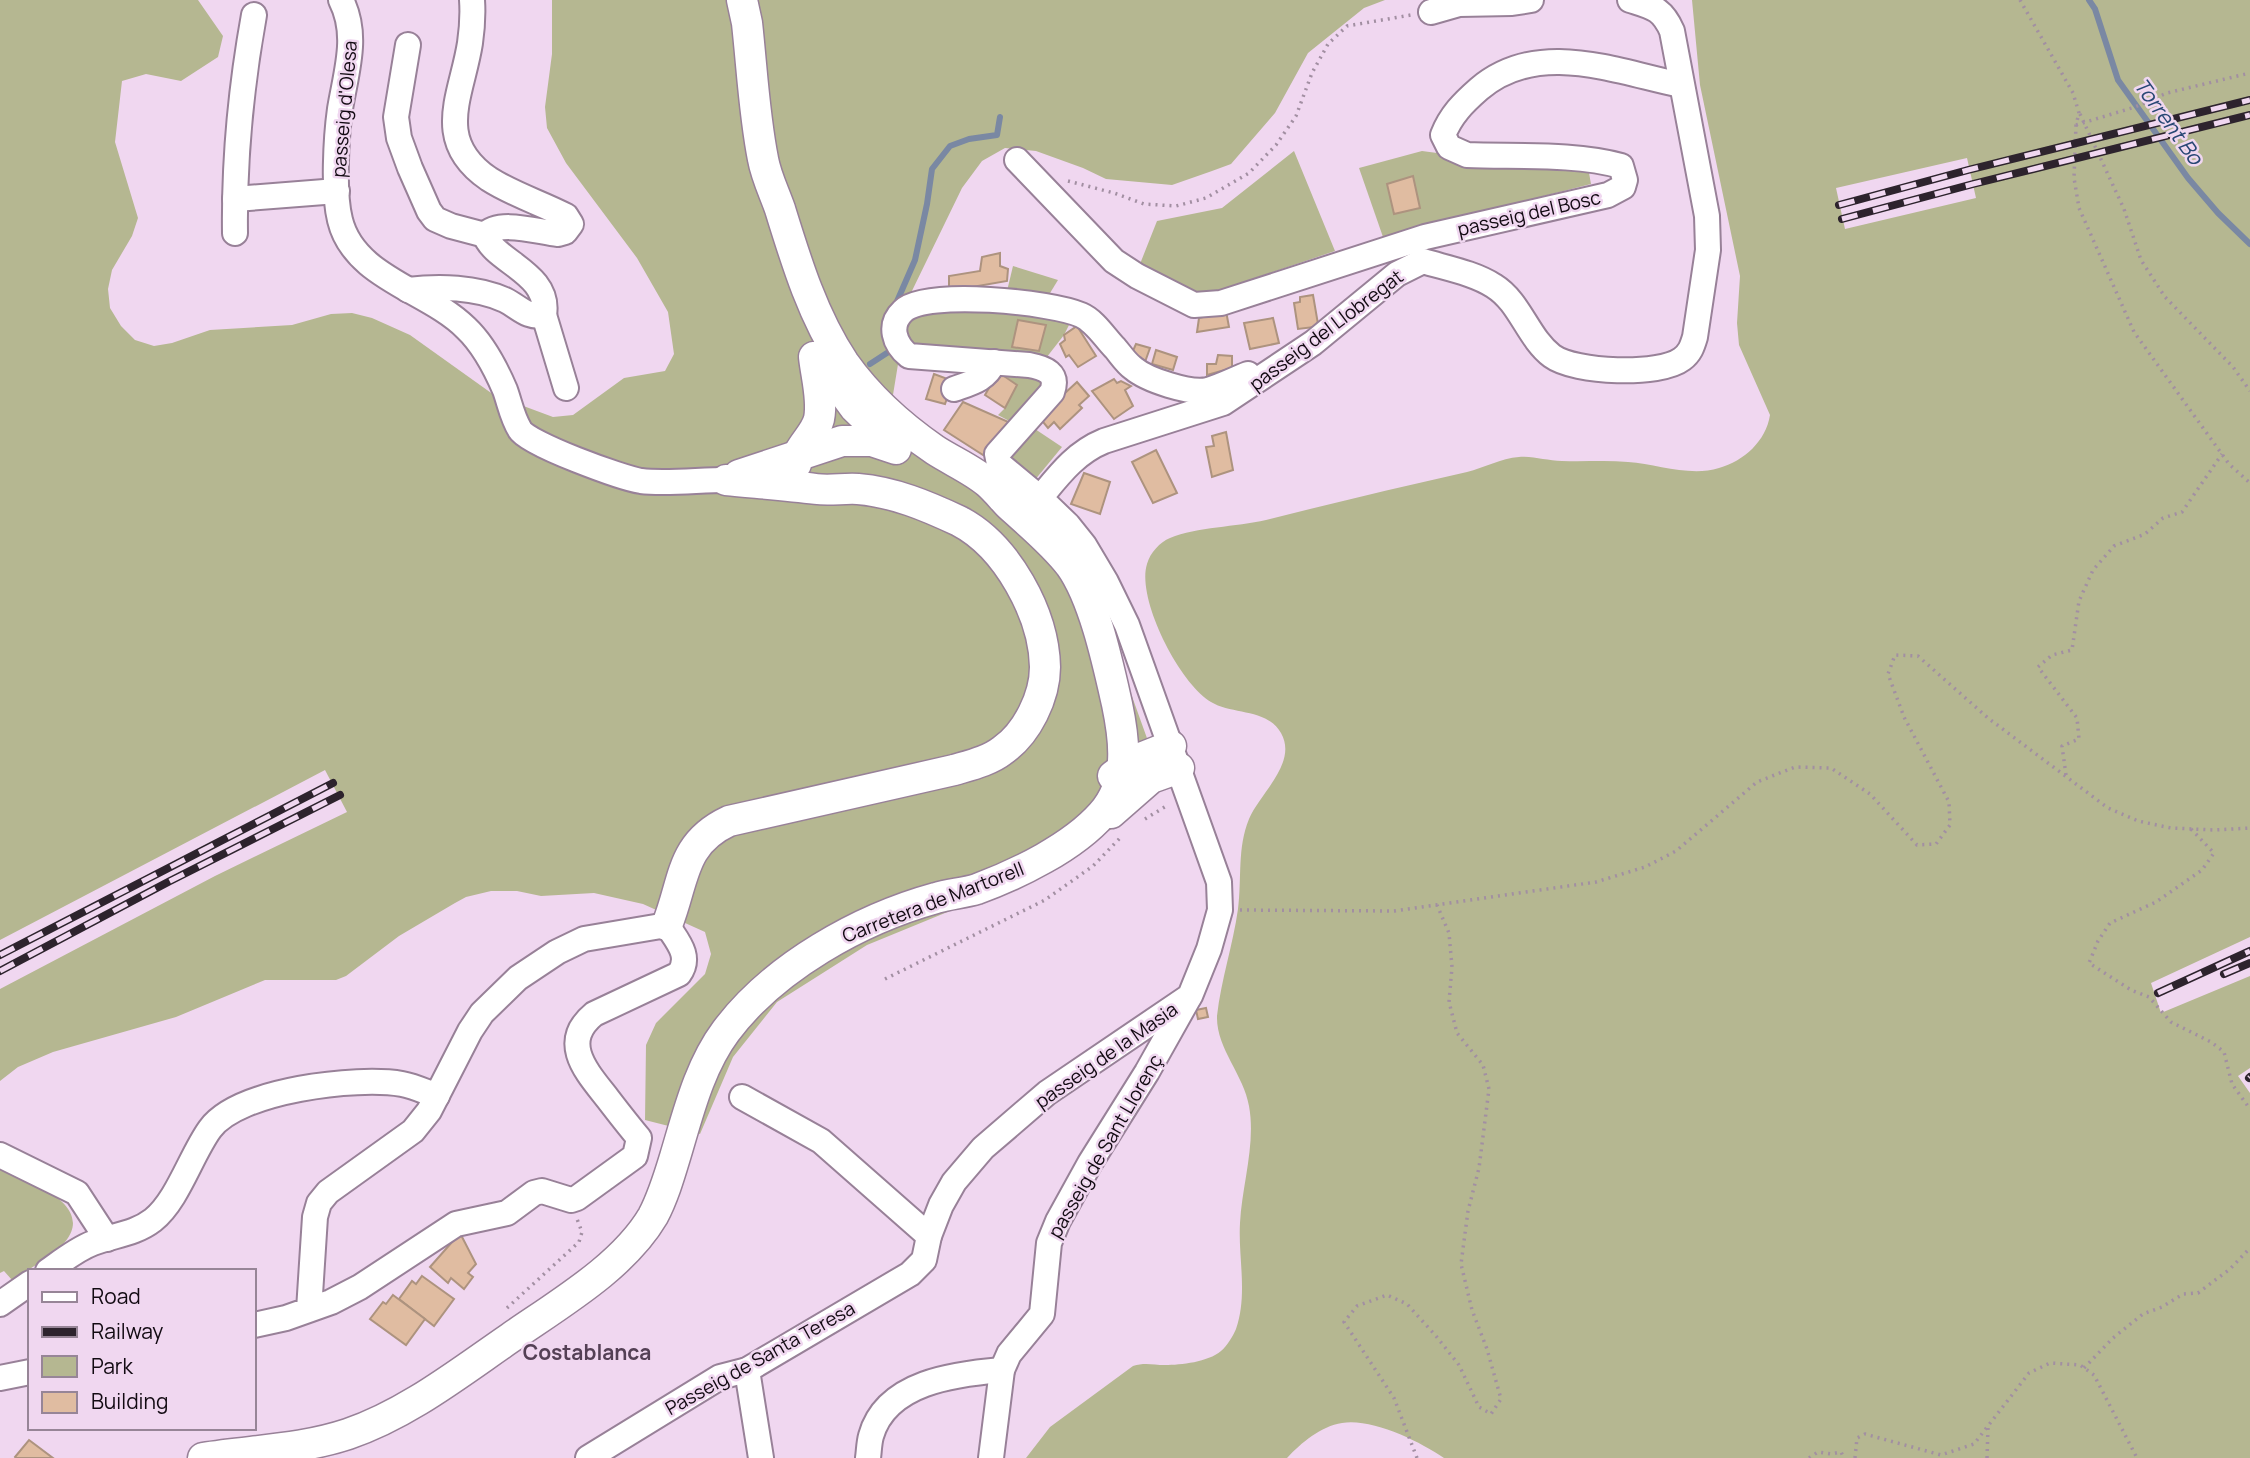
<svg xmlns="http://www.w3.org/2000/svg" width="2250" height="1458" viewBox="0 0 2250 1458" font-family="Manrope,sans-serif">
  <style>
    .green { fill: #b5b791; fill-rule: evenodd }
    .lines { fill: none; stroke-linecap: round; stroke-linejoin: round }
    .stream { stroke: #7a88a3; stroke-width: 6 }
    .building { fill: #e0bca1; stroke: #ad937f; stroke-width: 2 }
    .minor-casing { stroke: #988198; stroke-width: 28 }
    .major-casing { stroke: #988198; stroke-width: 33 }
    .path { stroke: #a28fa2; stroke-width: 3.5; stroke-dasharray: 2 5; stroke-linecap: butt }
    .minor { stroke: #fff; stroke-width: 24 }
    .major { stroke: #fff; stroke-width: 30 }
    .rail-casing { stroke: #2d232d; stroke-width: 8 }
    .rail { stroke: #f0d7f0; stroke-width: 5; stroke-dasharray: 16; stroke-linecap: butt }
    .labels { text-anchor: middle; dominant-baseline: central; stroke-width: 5; stroke-linejoin: round; paint-order: stroke }
    .street-label { font-size: 19px; fill: #120a12; stroke: #f0d7f0 }
    .water-label { font-size: 21px; font-style: italic; fill: #284774; stroke: #f0d7f0 }
    .neighbourhood-label { font-size: 21px; font-weight: bold; fill: #544055; stroke: #f0d7f0 }
  </style>
  <rect width="100%" height="100%" fill="#f0d7f0"/>
  <!-- green -->
  <g class="green">
    <path d="M0 0H198L223 36 218 57 181 81 146 74 122 81 115 142 138 218 132 236 112 270 108 289 110 308 121 326 135 340 154 346 172 343 210 330 292 325 331 314 352 313 372 318 410 335 494 395 553 417 573 415 624 378 665 371 674 354 668 312 637 258 566 163 547 128 545 107 552 54V0H1385L1364 8 1308 53 1275 113 1231 164 1212 171 1172 185 1106 179 1083 168 1036 151 1005 148 982 161 962 188 909 297 891 407 1100 607 1153 755 1136 800 1112 829 984 897 867 945 777 1002 733 1057 700 1134 645 1120 646 1045 656 1023 705 974 711 954 705 932 643 904 594 893 541 896 517 891H491L466 897 455 903 399 936 346 976 336 980H265L176 1017 53 1052 18 1067 0 1081V989L215 876 347 812 325 770 0 940Z"/>
    <path d="M1692 0H2250V937L2151 983 2161 1013 2250 976V1068L2238 1076 2250 1093V1458H1444C1419 1441 1372 1418 1342 1423 1321 1426 1301 1443 1287 1458H1026L1050 1427 1133 1366C1145 1362 1153 1365 1165 1365 1181 1365 1208 1362 1221 1351 1227 1346 1233 1336 1236 1329 1248 1294 1238 1258 1240 1223 1242 1185 1256 1144 1249 1106 1244 1075 1216 1048 1217 1016 1221 980 1233 945 1238 909 1242 878 1237 848 1249 819 1260 793 1298 763 1281 733 1267 708 1232 715 1211 702 1180 684 1136 599 1147 564 1150 553 1160 542 1170 538 1197 527 1236 527 1266 520 1333 503 1400 487 1467 472 1484 468 1501 458 1519 457 1534 456 1547 461 1562 461 1584 462 1606 460 1628 462 1657 464 1690 477 1719 468 1744 461 1766 441 1770 415L1739 345 1737 323 1740 276 1700 85ZM1967 158 1976 198 1845 229 1836 188Z"/>
    <path d="M1294 151 1335 251 1205 295 1138 269 1157 221 1222 208Z"/>
    <path d="M1422 151 1589 173 1591 184 1383 237 1359 168Z"/>
    <path d="M1013 266 1058 280 1047 298 1007 291Z"/>
    <path d="M994 304 1071 321 1064 335 1043 362 917 352 905 331 908 313Z"/>
    <path d="M999 371 1045 381 1043 391 1013 423 998 415 1005 408 1017 385Z"/>
    <path d="M1032 427 1062 447 1034 481 1005 457Z"/>
    <path d="M0 1168C24 1180 97 1203 65 1242 54 1256 27 1270 12 1280L4 1271 0 1273Z"/>
  </g>
  <g class="lines">
    <!-- stream -->
    <g class="stream">
      <path d="M2089 0 2095 9 2118 80 2188 178 2218 213 2250 244"/>
      <path d="M895 306 915 260 927 204 932 169 950 146 969 139 997 135 1000 117"/>
      <path d="M870 364 890 351 889 346"/>
    </g>
  </g>
  <!-- building -->
  <g class="building">
    <path d="M1413 176 1420 208 1394 214 1387 184Z"/>
    <path d="M1000 253V266L1008 269 1007 281 949 291V276L980 271 982 257Z"/>
    <path d="M1313 295 1318 324 1314 327 1298 329 1294 303 1300 302V297Z"/>
    <path d="M1226 311 1229 327 1197 332 1199 318Z"/>
    <path d="M1273 318 1279 343 1250 349 1244 323Z"/>
    <path d="M1018 320 1046 325 1039 351 1012 347Z"/>
    <path d="M1077 326 1096 356 1078 367 1069 355 1066 357 1060 344 1065 340 1064 335Z"/>
    <path d="M1136 344 1150 348 1145 362 1132 353Z"/>
    <path d="M1156 350 1177 357 1173 370 1152 364Z"/>
    <path d="M1218 355 1232 356V368L1207 375V364H1216Z"/>
    <path d="M998 372 1017 385 1005 408 985 395Z"/>
    <path d="M934 374 953 381 945 404 926 399Z"/>
    <path d="M1114 379 1117 383 1121 381 1131 386 1125 390 1133 406 1114 419 1092 391Z"/>
    <path d="M1077 382 1089 396 1079 405 1082 408 1060 429 1054 422 1048 428 1039 417Z"/>
    <path d="M963 402 1013 424 983 455 944 430Z"/>
    <path d="M1226 432 1233 470 1212 477 1206 447 1214 446 1212 436Z"/>
    <path d="M1156 450 1177 493 1153 503 1132 462Z"/>
    <path d="M1084 473 1110 482 1100 514 1071 504Z"/>
    <path d="M1206 1008 1208 1017 1198 1019 1196 1010Z"/>
    <path d="M460 1233 476 1264 468 1273 473 1277 464 1289 451 1278 448 1283 430 1267Z"/>
    <path d="M422 1276 454 1299 434 1326 399 1299 412 1281 416 1284Z"/>
    <path d="M393 1295 425 1319 406 1345 370 1319 383 1302 386 1304Z"/>
    <path d="M29 1440 53 1458H16L15 1457Z"/>
  </g>
  <g class="lines">
    <!-- minor casing -->
    <g class="minor-casing">
      <g id="minor">
        <path d="M341 0C359 35 346 72 340 109 336 138 333 192 340 220 354 278 428 290 466 328 483 344 496 369 505 390 510 404 512 417 520 430 528 444 622 478 641 481 665 484 700 480 726 480"/>
        <path d="M1431 12 1459 4 1512 3 1531 0"/>
        <path d="M408 45 396 117 399 138 410 168 429 211 435 219 451 226 485 235"/>
        <path d="M1017 160 1114 261 1137 276 1194 305 1221 303 1425 237 1608 195 1623 187 1625 180 1621 166C1576 153 1514 157 1467 155L1449 147 1443 135C1451 115 1463 103 1479 89 1538 39 1614 71 1681 85"/>
        <path d="M235 199 337 191"/>
        <path d="M235 233C234 159 241 87 254 15"/>
        <path d="M408 290C439 286 476 287 505 300 519 307 528 319 544 315 551 273 494 262 485 235 499 219 538 232 558 234L565 232 571 224 566 216C541 203 512 194 489 179 432 140 462 95 470 43 472 29 473 14 472 0"/>
        <path d="M544 315 566 388"/>
        <path d="M954 389C971 383 986 380 994 362"/>
        <path d="M1040 498 999 464 997 454 1052 392C1059 373 1045 368 1029 365L909 356C894 344 888 325 903 311 926 289 1052 302 1081 315 1095 321 1105 338 1115 348 1121 355 1126 363 1133 368 1147 380 1190 394 1208 390 1222 386 1235 379 1248 374"/>
        <path d="M742 1097 821 1141 929 1236"/>
        <path d="M0 1155 77 1193 107 1239"/>
        <path d="M48 1271C62 1261 77 1249 93 1243 114 1235 135 1234 153 1220 178 1200 191 1155 210 1129 238 1090 357 1076 402 1084 414 1086 426 1092 437 1096"/>
        <path d="M0 1304 30 1283"/>
        <path d="M254 1325 286 1318 331 1302 360 1287 456 1224 507 1213 534 1193 542 1191 571 1200 577 1198 635 1156 639 1138C628 1125 618 1112 608 1099 587 1072 559 1043 594 1014L679 974C692 956 677 941 667 925L584 939 557 952 518 978 482 1013 470 1031 429 1111 413 1131 328 1192 319 1203 315 1217 309 1310"/>
        <path d="M747 1370 761 1458"/>
        <path d="M0 1378 30 1372"/>
        <path d="M588 1458 720 1377 747 1370 910 1274 924 1260 929 1236 941 1205 954 1182 983 1148 1047 1093 1190 996 1209 949 1220 910 1219 882 1127 625 1106 582 1084 545 1068 525 1040 498C1059 475 1075 453 1104 441L1223 403 1313 343 1397 274 1423 261C1446 268 1474 273 1494 286 1520 302 1528 338 1552 356 1575 373 1660 376 1682 359 1690 353 1692 347 1695 337L1708 250 1707 216 1672 31C1662 8 1652 7 1630 0"/>
        <path d="M868 1458C869 1451 869 1443 871 1436 886 1382 955 1374 1002 1370"/>
        <path d="M991 1458 1002 1370 1009 1354 1042 1314 1049 1243 1058 1221 1090 1163 1147 1072 1188 999"/>
      </g>
    </g>
    <!-- major casing -->
    <g class="major-casing">
      <g id="major">
        <path d="M819 359 855 408 886 438"/>
        <path d="M796 464C797 447 815 436 819 419 823 400 816 376 814 357"/>
        <path d="M739 475 842 441H872L896 449"/>
        <path d="M1113 776 1133 761 1171 746"/>
        <path d="M1111 813 1151 778 1179 768"/>
        <path d="M667 925C685 880 680 844 729 821L954 770C971 765 989 761 1003 750 1027 733 1045 697 1045 667 1044 614 1007 546 959 521 927 506 894 492 858 489 844 488 830 491 816 489 786 485 756 483 726 480"/>
        <path d="M203 1458C252 1450 300 1450 348 1434 407 1414 459 1373 510 1338 559 1304 623 1267 653 1216 663 1197 669 1177 675 1157 688 1114 699 1067 726 1031 774 967 860 919 936 898 949 894 964 893 977 889 1018 874 1073 847 1102 814 1130 782 1125 742 1117 704 1108 664 1094 598 1070 565 1053 543 1031 525 1010 506 1003 499 996 490 988 483 973 470 952 461 935 450 900 426 869 398 844 363 813 317 796 261 780 209 774 192 766 176 763 159 754 114 752 68 747 23L742 0"/>
      </g>
    </g>
    <!-- path -->
    <g class="path">
      <path d="M2020 0 2073 93 2079 113 2076 125 2074 178 2079 208 2134 332 2229 464 2250 483"/>
      <path d="M2080 114 2124 209 2141 260 2165 297 2233 367 2250 391"/>
      <path d="M2076 125 2135 107 2167 93 2250 73"/>
      <path d="M1068 181 1114 193 1144 204 1176 206 1206 198 1249 173 1276 145 1296 116 1312 73 1328 44 1347 26 1411 15"/>
      <path d="M2066 775 2062 746 2079 739 2077 718 2038 667 2052 655 2072 650 2079 601 2093 570 2114 546 2145 534 2163 518 2182 512 2222 454"/>
      <path d="M1145 819 1168 805"/>
      <path d="M2191 829 2214 853 2202 870 2156 902 2110 923 2098 941 2089 963 2131 990 2149 997 2171 1022 2211 1042 2224 1052 2232 1084 2250 1109"/>
      <path d="M1240 910 1394 911 1596 882 1645 867 1676 851 1757 782 1795 767 1831 768 1870 794 1917 845 1936 844 1950 825 1949 802 1904 717 1888 674 1895 655 1918 656 1988 718 2108 808 2138 821 2171 828 2215 830 2250 828"/>
      <path d="M885 979 1045 900 1093 866 1122 836"/>
      <path d="M507 1308 579 1242 582 1232 577 1219"/>
      <path d="M2084 1368 2113 1338 2143 1314 2162 1307 2183 1294 2198 1293 2230 1269 2250 1248"/>
      <path d="M1417 1458 1394 1398 1344 1322 1357 1306 1387 1295 1407 1304 1436 1336 1459 1365 1479 1407 1491 1414 1501 1399 1487 1349 1472 1310 1461 1264 1468 1211 1479 1168 1489 1089 1483 1065 1457 1033 1449 1002 1452 967 1449 933 1437 905"/>
      <path d="M1809 1458 1818 1452 1831 1454 1841 1452 1844 1458"/>
      <path d="M1855 1458 1857 1438 1865 1434 1941 1455 1974 1444 2029 1373 2050 1363 2080 1365 2094 1375 2137 1458"/>
      <path d="M1987 1458 1988 1428"/>
    </g>
    <!-- minor -->
    <use href="#minor" class="minor"/>
    <!-- major -->
    <use href="#major" class="major"/>
    <!-- rail casing -->
    <g class="rail-casing">
      <g id="rail">
        <path d="M1839 205 1968 170 2250 100"/>
        <path d="M1842 219 1973 184 2250 115"/>
        <path d="M0 955 333 783"/>
        <path d="M0 971 170 881 340 795"/>
        <path d="M2224 974 2250 963"/>
        <path d="M2158 993 2250 951"/>
        <path d="M2249 1078 2250 1077"/>
      </g>
    </g>
    <!-- rail -->
    <use href="#rail" class="rail"/>
  </g>
  <g class="labels">
    <!-- street labels -->
    <g class="street-label">
      <text transform="translate(344 109) rotate(-85)">passeig d'Olesa</text>
      <text transform="translate(1529 213) rotate(-13)">passeig del Bosc</text>
      <text transform="translate(1326 330) rotate(-37)">passeig del Llobregat</text>
      <text transform="translate(933 902) rotate(-21)">Carretera de Martorell</text>
      <text transform="translate(1106 1055) rotate(-35)">passeig de la Masia</text>
      <text transform="translate(1105 1146) rotate(-60)">passeig de Sant Llorenç</text>
      <text transform="translate(760 1358) rotate(-29)">Passeig de Santa Teresa</text>
    </g>
    <!-- water labels -->
    <g class="water-label">
      <text transform="translate(2169 121) rotate(54)">Torrent Bo</text>
    </g>
    <!-- neighbourhood labels -->
    <g class="neighbourhood-label">
      <text x="587" y="1352">Costablanca</text>
    </g>
  </g>
  <!-- legend -->
  <rect x="28" y="1269" width="228" height="161" fill="#f0d7f0" stroke="#978597" stroke-width="2"/>
  <rect x="42" y="1292" width="35" height="10" fill="#ffffff" stroke="#978597" stroke-width="2"/>
  <text x="91" y="1304" font-size="21" fill="#120a12">Road</text>
  <rect x="42" y="1327" width="35" height="10" fill="#2d232d" stroke="#978597" stroke-width="2"/>
  <text x="91" y="1339" font-size="21" fill="#120a12">Railway</text>
  <rect x="42" y="1356" width="35" height="21" fill="#b5b791" stroke="#978597" stroke-width="2"/>
  <text x="91" y="1374" font-size="21" fill="#120a12">Park</text>
  <rect x="42" y="1392" width="35" height="21" fill="#e0bca1" stroke="#978597" stroke-width="2"/>
  <text x="91" y="1409" font-size="21" fill="#120a12">Building</text>
</svg>
